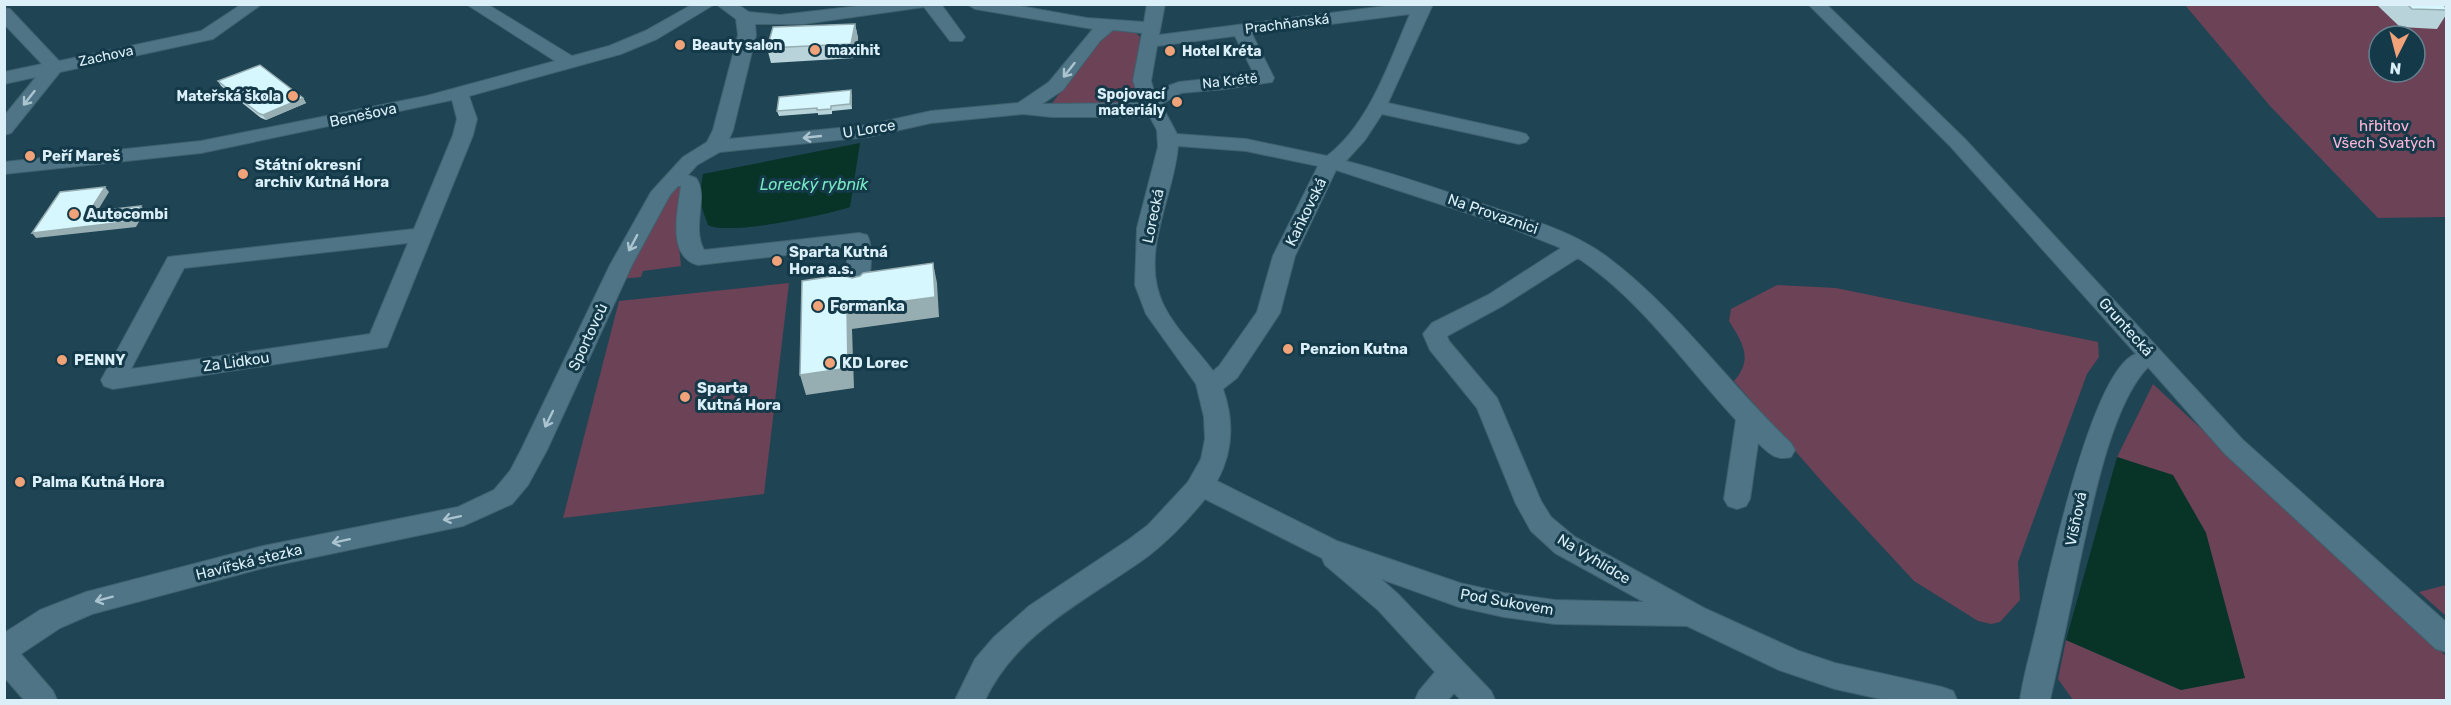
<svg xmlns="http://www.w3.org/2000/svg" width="2451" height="705" viewBox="0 0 2451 705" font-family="Rubik,sans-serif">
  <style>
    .green { fill: #6b4256; fill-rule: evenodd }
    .water { fill: #073427 }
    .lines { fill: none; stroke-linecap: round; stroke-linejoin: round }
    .minor-casing { stroke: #3f616e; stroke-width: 2 }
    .minor { fill: #4f7485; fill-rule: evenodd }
    .wall { fill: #b8d4da }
    .shaded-wall { fill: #96adb1 }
    .building { fill: #d6f7fd; stroke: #96adb1; stroke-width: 1.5 }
    .oneway { stroke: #aac4d0 }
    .poi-dot { fill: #f0a278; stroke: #143949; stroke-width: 2 }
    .labels { text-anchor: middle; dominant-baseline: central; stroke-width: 6; stroke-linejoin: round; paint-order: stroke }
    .far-street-label { font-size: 14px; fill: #dbeff8; stroke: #143949 }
    .far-poi-label { font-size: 14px; font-weight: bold; fill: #dbeff8; stroke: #143949; text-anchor: start }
    .street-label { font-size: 15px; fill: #dbeff8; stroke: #143949 }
    .park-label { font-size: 15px; fill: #ffb6d9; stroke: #143949 }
    .poi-label { font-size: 15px; font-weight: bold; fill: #dbeff8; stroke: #143949; text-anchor: start }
    .water-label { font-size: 16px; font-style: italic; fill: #78e9c3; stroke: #143949 }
  </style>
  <rect width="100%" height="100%" fill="#1f4454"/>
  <!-- green -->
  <g class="green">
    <path d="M2185 5H2446V217L2378 218 2270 106ZM2379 36H2415V72H2379Z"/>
    <path d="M1110 29 1136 33 1140 37 1136 95 1122 105 1050 106 1107 30Z"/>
    <path d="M683 185 678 235 681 266 643 271 641 277 621 279 673 187Z"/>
    <path d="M789 283 764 494 563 518 619 301Z"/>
    <path d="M1777 285 1836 288 2098 342 2099 357 2087 374 2018 562 2020 600 2000 622 1991 624 1978 621 1914 581 1824 484 1734 381C1754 359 1742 342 1729 321L1731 309Z"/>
    <path d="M2153 384 2446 656V700H2073L2058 679 2066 640 2181 690 2206 533 2173 476 2117 457Z"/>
    <path d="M2446 585V616L2419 592Z"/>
  </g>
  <!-- water -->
  <g class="water">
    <path d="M860 143 850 207C826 215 728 236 708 225L699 200 703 174Z"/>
    <path d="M2117 457 2173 475 2206 533 2245 678 2181 690 2066 640Z"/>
  </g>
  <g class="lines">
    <!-- minor casing -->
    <g class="minor-casing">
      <g id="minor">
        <path d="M242 4H262L213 39 60 72 11 133 4 135V116L36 77 4 84V72L42 64 4 24V8L10 9 59 61 201 31Z"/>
        <path d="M466 4H487L572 56 609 46 645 31 693 4H715L657 39 621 54 469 96 477 119 473 135 387 347 113 389 104 386 101 380 168 257 414 229 453 135 457 119 452 100 201 153 4 174V162L201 141 426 96 555 61ZM408 243 370 334 131 369 184 268Z"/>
        <path d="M716 4H737L749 12 780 15 876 4H941L965 37 962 41H950L924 7 804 24H755L756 35 733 130 729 139 868 125 931 111 1018 103 1049 82 1093 29 975 9 967 4H1009L1087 18 1144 22 1147 4H1165L1159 35 1401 4H1433L1388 103 1519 132 1526 134 1529 138 1526 142 1519 144 1382 114 1365 140 1346 161C1393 173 1439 189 1485 205 1526 218 1570 230 1606 256 1676 308 1728 383 1791 443L1795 450 1791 457C1775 461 1769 453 1758 443L1750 499 1746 506 1737 509 1728 506 1724 499 1736 420C1685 365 1641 300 1578 258L1504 305 1447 336 1449 341 1497 398 1541 501 1551 517 1575 537 1704 608 1799 651 1835 663 1942 687 1953 691 1957 700H1885L1835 689 1779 670 1687 626 1555 624 1504 617 1459 607 1381 579 1398 594 1491 691 1495 700H1461L1454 693 1448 700H1415L1419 691 1435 672 1378 610 1325 565 1322 558 1205 499C1188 520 1169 540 1147 557 1087 600 1018 631 985 700H955L975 659 994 637 1029 606 1128 540 1148 525 1188 482 1201 459 1205 439 1204 417 1196 384 1146 314 1135 285 1137 228 1158 147 1157 130 1150 117H1052L1023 114 931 123 868 137 720 152 697 165 688 175 696 178C709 196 691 227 704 250L859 233 867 235C874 246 871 284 864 294L856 296 848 294 845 289 848 248 698 265C666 257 678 209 681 186H678L670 195 632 265 547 450 528 485 512 504 463 526 263 568 92 614 60 628 21 654 53 691 57 700H24L4 677V633L40 610 86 592 263 546 458 507 494 490 510 471 521 450 610 265 651 192 683 157 707 142 713 130 738 35 736 19ZM1410 14C1389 62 1370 123 1327 156L1246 139 1177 134 1161 104 1181 93 1225 89 1272 82 1274 78 1252 34ZM1113 30 1142 33 1133 81 1141 103 1042 104 1063 90 1100 41ZM1235 36 1254 74 1179 82 1154 91 1151 81 1157 46ZM1178 146 1246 151 1318 166 1273 256 1257 312 1219 366 1213 371C1197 349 1175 329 1163 304 1139 253 1174 197 1178 146ZM1336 170 1501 224 1561 248 1488 295 1432 323 1423 334 1430 350 1477 408 1516 504 1531 531 1555 553 1644 602 1555 600 1504 593 1460 583 1337 541 1217 481C1233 452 1234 420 1223 389L1237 378 1280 313 1295 256Z"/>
        <path d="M1808 4H1826L1965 139 2243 440 2446 622V652L2436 649 2225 454 2148 367C2110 406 2091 512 2079 565 2070 610 2060 655 2050 700H2020C2024 671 2034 641 2040 611 2051 566 2093 368 2136 354L1951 147Z"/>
      </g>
    </g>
    <!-- minor -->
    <use href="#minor" class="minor"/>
  </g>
  <!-- wall -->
  <g class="wall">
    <path d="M2376 4H2443L2446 8V15L2437 29 2400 27Z"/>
    <path d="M855 24 858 38 854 58 771 63 767 48Z"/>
    <path d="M218 81 303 98 306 103 266 120 261 118 221 86Z"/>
    <path d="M852 95V109L832 111V114L818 115V113L779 116 777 111Z"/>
  </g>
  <!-- shaded-wall -->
  <g class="shaded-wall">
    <path d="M855 24 858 38 854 58 851 44Z"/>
    <path d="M851 90 852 95V109L850 104Z"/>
    <path d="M303 98 306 103 266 120 263 115Z"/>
    <path d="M105 187 109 192 93 218 89 212Z"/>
    <path d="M141 206 145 211 136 227 36 238 32 233Z"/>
    <path d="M933 263 937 283 939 317 852 329 854 388 806 395 800 375 847 309Z"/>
  </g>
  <!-- building -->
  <g class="building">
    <path d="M2407 4H2443L2446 8V10L2412 9Z"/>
    <path d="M855 24 851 44 767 48 773 27Z"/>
    <path d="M260 65 303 98 263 115 258 113 218 81Z"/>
    <path d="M851 90 850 104 831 106V109L817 110V108L777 111 779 97Z"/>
    <path d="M105 187 89 212 141 206 132 221 32 233 60 192Z"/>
    <path d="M933 263 935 297 847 309 848 368 800 375 802 281 841 275 852 278 860 276 863 273Z"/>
  </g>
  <!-- one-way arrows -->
  <defs><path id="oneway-shaft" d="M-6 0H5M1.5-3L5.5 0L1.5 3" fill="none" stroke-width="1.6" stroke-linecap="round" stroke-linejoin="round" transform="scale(1.5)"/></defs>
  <g class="oneway">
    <use href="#oneway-shaft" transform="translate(1069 70) rotate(128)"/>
    <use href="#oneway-shaft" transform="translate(29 98) rotate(128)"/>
    <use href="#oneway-shaft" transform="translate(812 137) rotate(174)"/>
    <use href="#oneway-shaft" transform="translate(633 243) rotate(118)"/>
    <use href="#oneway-shaft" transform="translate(549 419) rotate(116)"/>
    <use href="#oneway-shaft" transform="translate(452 518) rotate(168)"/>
    <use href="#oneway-shaft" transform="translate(341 541) rotate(168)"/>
    <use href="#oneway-shaft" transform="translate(104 599) rotate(165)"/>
  </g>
  <!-- markers -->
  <g class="poi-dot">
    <circle cx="680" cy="45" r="6"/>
    <circle cx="815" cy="50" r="6"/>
    <circle cx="1170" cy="51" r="6"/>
    <circle cx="293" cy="96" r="6"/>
    <circle cx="1177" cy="102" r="6"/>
    <circle cx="30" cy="156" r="6"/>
    <circle cx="243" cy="174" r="6"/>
    <circle cx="74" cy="214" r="6"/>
    <circle cx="777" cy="261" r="6"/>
    <circle cx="818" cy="306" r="6"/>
    <circle cx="1288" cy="349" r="6"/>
    <circle cx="62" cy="360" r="6"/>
    <circle cx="830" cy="363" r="6"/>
    <circle cx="685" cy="397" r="6"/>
    <circle cx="20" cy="482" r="6"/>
  </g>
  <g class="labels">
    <!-- far-street labels -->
    <g class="far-street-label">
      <text transform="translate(1287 24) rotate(-7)">Prachňanská</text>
      <text transform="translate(106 56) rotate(-12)">Zachova</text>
      <text transform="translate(1230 81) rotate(-6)">Na Krétě</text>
    </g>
    <!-- far-poi labels -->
    <g class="far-poi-label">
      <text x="692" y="45">Beauty salon</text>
      <text x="827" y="50">maxihit</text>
      <text x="1182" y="51">Hotel Kréta</text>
      <text x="1165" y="94" text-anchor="end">Spojovací<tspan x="1165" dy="16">materiály</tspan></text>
      <text x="281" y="96" text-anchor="end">Mateřská škola</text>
    </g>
    <!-- street labels -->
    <g class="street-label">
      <text transform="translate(363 115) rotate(-12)">Benešova</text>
      <text transform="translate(869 129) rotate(-9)">U Lorce</text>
      <text transform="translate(1306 212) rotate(-64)">Kaňkovská</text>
      <text transform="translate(1493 214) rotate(19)">Na Provaznici</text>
      <text transform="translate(1153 216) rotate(-78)">Lorecká</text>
      <text transform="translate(2126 327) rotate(48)">Gruntecká</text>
      <text transform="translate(588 337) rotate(-65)">Sportovců</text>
      <text transform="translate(236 362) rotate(-8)">Za Lidkou</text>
      <text transform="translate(2076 519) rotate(-78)">Višňová</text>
      <text transform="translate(1594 559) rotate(31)">Na Vyhlídce</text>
      <text transform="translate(249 562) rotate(-14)">Havířská stezka</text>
      <text transform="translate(1507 602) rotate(10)">Pod Sukovem</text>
    </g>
    <!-- park labels -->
    <g class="park-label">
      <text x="2384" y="126">hřbitov<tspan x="2384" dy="17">Všech Svatých</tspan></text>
    </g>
    <!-- poi labels -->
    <g class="poi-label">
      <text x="42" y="156">Peří Mareš</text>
      <text x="255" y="165">Státní okresní<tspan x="255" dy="17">archiv Kutná Hora</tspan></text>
      <text x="86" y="214">Autocombi</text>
      <text x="789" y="252">Sparta Kutná<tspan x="789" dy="17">Hora a.s.</tspan></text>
      <text x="830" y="306">Formanka</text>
      <text x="1300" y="349">Penzion Kutna</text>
      <text x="74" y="360">PENNY</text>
      <text x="842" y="363">KD Lorec</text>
      <text x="697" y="388">Sparta<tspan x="697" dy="17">Kutná Hora</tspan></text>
      <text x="32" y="482">Palma Kutná Hora</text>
    </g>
    <!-- water labels -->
    <g class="water-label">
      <text x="814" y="184">Lorecký rybník</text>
    </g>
  </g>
  <!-- border -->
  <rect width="2451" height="705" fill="none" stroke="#dbeff8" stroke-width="12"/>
  <!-- north arrow -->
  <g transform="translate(2397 54) rotate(186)"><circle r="28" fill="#143949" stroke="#64828f" stroke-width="1.5"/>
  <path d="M0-4.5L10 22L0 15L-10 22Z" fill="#f0a278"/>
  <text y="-9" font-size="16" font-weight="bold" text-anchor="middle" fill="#dbeff8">N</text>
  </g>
</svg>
